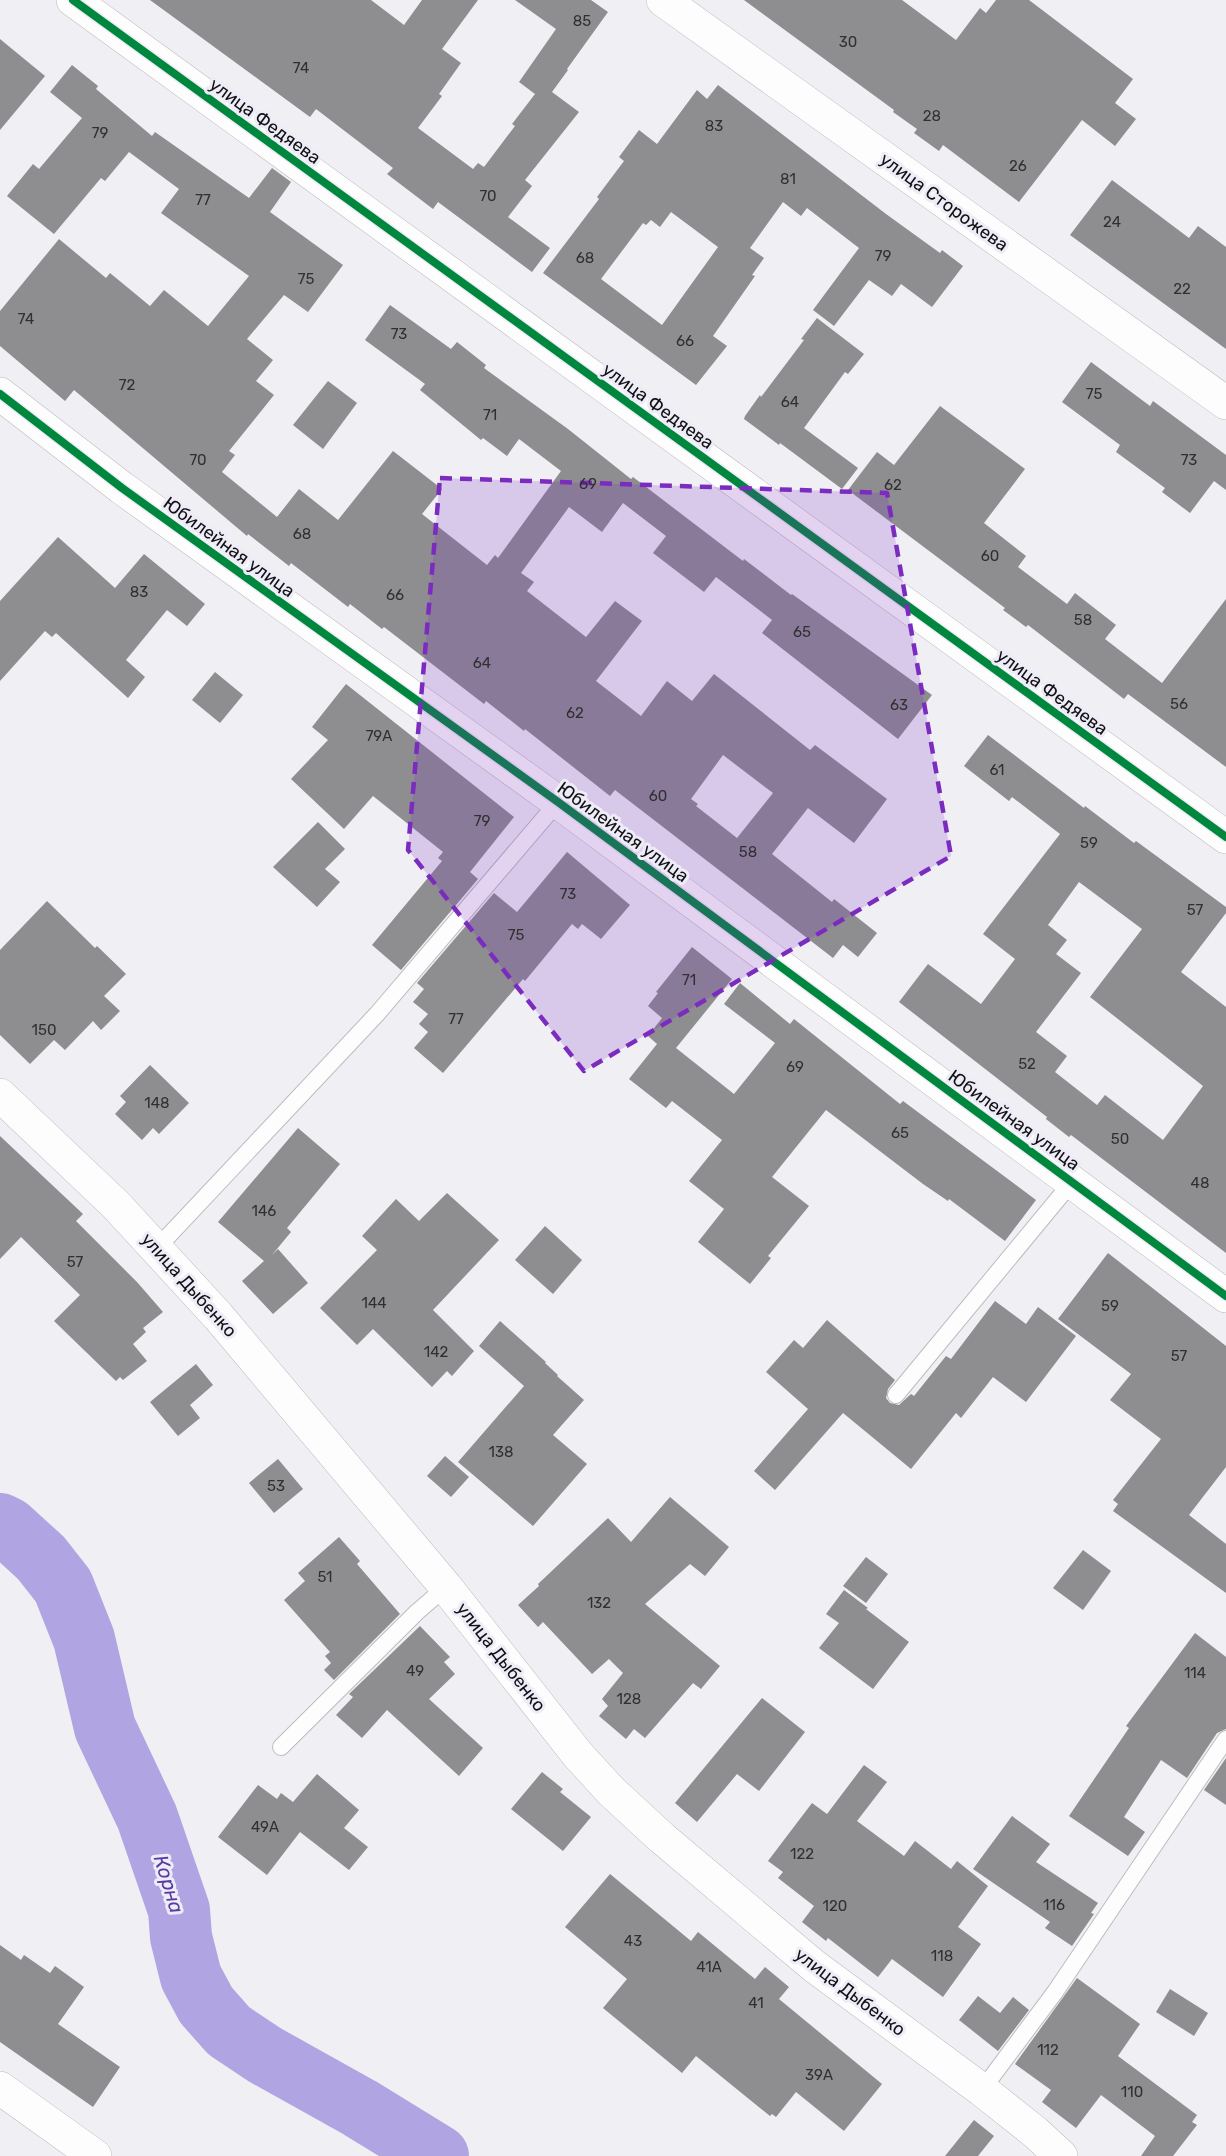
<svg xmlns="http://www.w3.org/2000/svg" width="1226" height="2156" viewBox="0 0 1226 2156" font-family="Rubik,sans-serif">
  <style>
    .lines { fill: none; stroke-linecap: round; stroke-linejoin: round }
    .river { stroke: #b1a4e3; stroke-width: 62 }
    .building { fill: #8e8e91; fill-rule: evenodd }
    .lane-casing { stroke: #bcbcc0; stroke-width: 18 }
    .street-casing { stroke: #bcbcc0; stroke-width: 34 }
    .secondary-casing { stroke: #bcbcc0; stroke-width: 34 }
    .lane { stroke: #fdfdfd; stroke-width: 16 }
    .street { stroke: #fdfdfd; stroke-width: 33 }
    .secondary { stroke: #fdfdfd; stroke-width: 33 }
    .cycleway-casing { stroke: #eeecf7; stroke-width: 11 }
    .cycleway { stroke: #00873e; stroke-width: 8 }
    .marked { fill: #7b2cbf; fill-opacity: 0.2; stroke: #7b2cbf; stroke-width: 4.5; stroke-dasharray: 12 8; stroke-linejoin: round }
    .labels { text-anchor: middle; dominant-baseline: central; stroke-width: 6; stroke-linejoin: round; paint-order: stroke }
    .number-label { font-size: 15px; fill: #303033 }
    .street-label { font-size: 18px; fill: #111114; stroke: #eeecf7 }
    .water-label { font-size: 20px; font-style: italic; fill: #5a3ba2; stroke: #eeecf7 }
  </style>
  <rect width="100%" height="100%" fill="#efeff4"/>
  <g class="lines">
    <!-- river -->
    <path class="river" d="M0 1524 8 1528 41 1558 63 1586 84 1639 105 1728 147 1817 179 1910 181 1937 191 1977 206 2005 229 2031 265 2055 360 2108 438 2156"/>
  </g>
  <!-- building -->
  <g class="building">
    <path d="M150 0H371L404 25 422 0H478L442 49 461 63 439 94 442 96 418 128 473 169 478 163 484 167 515 126 512 124 535 94 519 82 556 29 515 0H591L608 12 567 69 568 70 552 92 579 112 525 180 532 186 508 217 550 248 532 272 438 202 433 209 387 174 393 168 316 109 310 117Z"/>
    <path d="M744 0H902L956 40 980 8 986 13 996 0H1029L1133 79 1115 103 1136 119 1115 146 1082 120 1019 202 943 145 939 151 914 133 917 129 893 112 894 110Z"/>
    <path d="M0 39 45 76 0 130Z"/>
    <path d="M72 65 98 86 96 89 152 136 155 132 249 198 272 168 291 182 270 212 343 265 308 312 284 295 247 339 273 360 256 381 274 395 229 451 235 455 222 472 277 517 299 489 338 520 393 451 442 489 422 514 487 565 495 555 498 558 561 471 519 439 507 456 483 438 481 440 420 390 425 384 365 340 390 305 451 349 457 342 486 365 484 368 568 429 631 479 633 477 743 561 744 559 791 595 792 594 932 695 898 739 762 633 772 620 716 577 704 592 653 553 666 536 623 503 602 532 569 507 521 573 534 582 527 591 586 637 615 601 642 621 596 681 641 716 667 681 692 701 714 674 810 750 815 745 887 799 854 843 808 808 772 854 832 902 834 899 877 933 858 957 843 945 833 958 615 790 610 796 525 729 524 731 486 701 484 704 384 627 382 629 350 604 348 607 291 563 289 566 248 534 247 536 74 390 65 401 0 346V311L59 239 106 278 110 273 150 306 164 290 208 326 249 276 161 213 179 189 129 152 105 181 101 178 54 234 7 196 33 164 39 169 82 118 50 92ZM723 755 773 793 737 838 696 806 698 804 691 799Z"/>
    <path d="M718 85 886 214 940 253 942 250 963 266 932 307 901 284 892 296 869 280 834 326 813 310 859 248 807 208 801 216 783 202 750 248 764 258 752 275 755 276 713 336 727 346 696 385 543 273 599 199 597 197 624 161 619 157 639 130 657 144 697 90 707 99ZM671 212 718 247 662 325 601 279 643 223 646 225 651 220 660 227Z"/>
    <path d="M1112 180 1189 238 1198 226 1226 247V349L1070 235Z"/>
    <path d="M817 318 864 354 848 374 845 372 804 428 858 468 842 489 780 443 779 445 744 419 745 416 760 395 761 397 804 340 801 339Z"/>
    <path d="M1091 362 1150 406 1153 401 1226 455V490L1214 481 1190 513 1162 492 1165 488 1116 452 1120 445 1062 402Z"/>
    <path d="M328 381 357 403 323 449 293 425Z"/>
    <path d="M940 406 1025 469 984 523 1026 556 1018 567 1067 604 1075 593 1116 625 1105 639 1162 683 1226 599V767L1128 694 1124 699 1028 625 1026 627 1003 610 1005 608 848 490 877 452 894 465Z"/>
    <path d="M58 537 115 588 144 554 205 604 187 626 167 610 126 660 145 677 128 698 56 633 52 637 45 631 0 681V601Z"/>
    <path d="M215 672 243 695 220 723 192 700Z"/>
    <path d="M346 684 514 817 470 872 478 879 401 970 372 945 442 861 438 858 443 852 373 796 344 829 291 779 328 740 312 727Z"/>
    <path d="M988 735 1084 808 1085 806 1134 843 1136 841 1226 907V913L1181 972 1226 1007V1253L1071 1135 1069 1137 1046 1119 1047 1117 899 1002 928 964 981 1004 1015 959 983 934 1060 834 1012 797 1009 801 964 766ZM1079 882 1142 929 1090 997 1203 1086 1163 1140 1105 1095 1097 1105 1055 1072 1067 1056 1036 1032 1081 973 1056 954 1067 940 1048 925Z"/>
    <path d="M318 822 345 849 325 869 340 882 317 907 273 867Z"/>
    <path d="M567 852 630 905 601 939 582 924 578 929 572 924 525 981 523 979 443 1073 414 1048 428 1032 419 1024 428 1014 413 1002 424 989 417 983 494 893 517 912Z"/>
    <path d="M47 901 95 948 97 946 126 974 104 996 120 1011 101 1030 93 1021 65 1050 54 1040 30 1064 0 1035V950Z"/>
    <path d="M692 947 732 979 676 1048 734 1094 775 1043 724 1004 740 983 790 1024 794 1019 900 1104 903 1101 1036 1200 1005 1241 949 1199 948 1201 923 1184 826 1110 772 1177 809 1206 768 1256 771 1258 750 1284 698 1242 724 1209 689 1181 722 1140 672 1101 666 1108 629 1079 657 1044 648 1036 662 1018 648 1006 658 993 656 992Z"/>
    <path d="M150 1065 189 1103 159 1134 153 1128 142 1140 115 1114 126 1102 120 1096Z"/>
    <path d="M298 1128 340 1164 287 1228 291 1232 272 1255 278 1249 308 1283 273 1314 242 1281 264 1261 218 1222Z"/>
    <path d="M0 1136 83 1214 76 1221 137 1282 163 1312 143 1328 146 1332 133 1344 147 1361 123 1380 120 1377 116 1381 54 1321 80 1295 21 1237 0 1259Z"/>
    <path d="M447 1193 499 1240 433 1310 474 1351 452 1376 447 1371 432 1387 373 1329 357 1345 320 1308 377 1250 362 1236 396 1199 419 1221Z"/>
    <path d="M545 1226 582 1260 553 1294 515 1260Z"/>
    <path d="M1108 1253 1226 1346V1467L1189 1515 1226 1544V1593L1113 1511 1118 1504 1113 1500 1161 1439 1110 1400 1131 1374 1058 1319Z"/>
    <path d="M995 1301 1026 1324 1038 1307 1076 1336 1026 1402 993 1377 961 1418 956 1413 911 1469 843 1413 775 1490 754 1471 808 1409 766 1372 794 1340 803 1348 827 1320 895 1380 888 1389 886 1398 890 1403 899 1405 911 1394 914 1396 946 1356 951 1359Z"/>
    <path d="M500 1321 546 1362 545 1363 558 1375 557 1376 584 1400 553 1435 587 1464 533 1526 458 1462 524 1386 479 1346Z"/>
    <path d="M196 1364 213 1385 190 1405 200 1418 178 1436 150 1402Z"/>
    <path d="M445 1456 469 1477 451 1497 427 1476Z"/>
    <path d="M278 1459 303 1489 274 1513 249 1483Z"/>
    <path d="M670 1497 729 1547 705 1576 690 1564 645 1604 720 1666 701 1689 693 1683 645 1738 634 1729 626 1739 599 1716 608 1706 602 1699 623 1673 609 1659 592 1674 543 1622 538 1627 518 1605 539 1586 538 1584 608 1518 631 1542Z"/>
    <path d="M339 1537 360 1561 357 1564 400 1614 334 1680 324 1670 331 1663 325 1656 330 1652 284 1600 305 1581 298 1573Z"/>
    <path d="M1083 1550 1111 1571 1083 1610 1053 1588Z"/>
    <path d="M866 1557 888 1574 866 1603 843 1586Z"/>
    <path d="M844 1590 868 1608 866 1609 909 1642 873 1689 819 1648 839 1623 826 1614Z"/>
    <path d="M420 1626 450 1657 444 1662 455 1674 429 1699 483 1748 459 1776 387 1710 362 1738 336 1715 353 1697 349 1694Z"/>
    <path d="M1195 1633 1226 1657V1729L1217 1733 1187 1778 1161 1760 1124 1817 1145 1832 1128 1856 1069 1816 1129 1728 1126 1726Z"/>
    <path d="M762 1698 805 1732 759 1791 737 1774 697 1822 675 1803Z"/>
    <path d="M1226 1758V1805L1204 1790Z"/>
    <path d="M864 1765 887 1782 857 1821 904 1856 915 1841 951 1869 957 1861 988 1886 958 1927 981 1944 943 1997 892 1959 878 1977 828 1938 826 1941 802 1922 814 1906 778 1878 783 1872 768 1861 812 1803 827 1814Z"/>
    <path d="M542 1772 563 1789 560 1792 591 1817 563 1851 511 1809Z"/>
    <path d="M317 1774 359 1810 344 1828 368 1847 349 1870 300 1832 267 1875 218 1837 258 1785 277 1799 281 1793 293 1802Z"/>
    <path d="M1012 1816 1050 1844 1036 1862 1098 1903 1091 1913 1094 1914 1072 1946 1045 1928 1050 1922 973 1869Z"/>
    <path d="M610 1874 691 1941 698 1932 755 1979 765 1967 789 1987 779 1999 882 2084 844 2131 796 2092 776 2117 772 2114 770 2116 696 2056 682 2073 603 2008 627 1979 565 1927Z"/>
    <path d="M0 1945 21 1960 24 1955 50 1973 55 1966 84 1987 58 2024 120 2067 93 2107 0 2042Z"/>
    <path d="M1077 1978 1140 2024 1118 2056 1197 2115 1192 2122 1197 2125 1173 2156H1141L1155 2136 1101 2095 1076 2128 1042 2102 1051 2090 1015 2064Z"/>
    <path d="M1170 1989 1208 2013 1194 2036 1156 2012Z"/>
    <path d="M978 1996 1000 2013 1013 1997 1029 2010 998 2051 959 2020Z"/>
    <path d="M974 2120 994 2136 978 2156H945Z"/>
  </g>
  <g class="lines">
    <!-- lane casing -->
    <g class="lane-casing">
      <g id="lane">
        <path d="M157 1248 377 1014 558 802"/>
        <path d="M896 1395 1072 1182"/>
        <path d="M281 1747 417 1612 446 1587"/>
        <path d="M982 2090 1055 1992 1226 1739"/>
      </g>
    </g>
    <!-- street casing -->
    <g class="street-casing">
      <g id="street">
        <path d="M73 0 1226 837"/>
        <path d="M0 394 122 488 558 802 1226 1296"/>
        <path d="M0 2088 95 2156"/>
      </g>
    </g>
    <!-- secondary casing -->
    <g class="secondary-casing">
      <g id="secondary">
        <path d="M663 0 1226 403"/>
        <path d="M0 1095 116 1205 218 1316 446 1587 578 1755 611 1791 662 1838 814 1966 982 2090 1035 2132 1061 2156"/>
      </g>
    </g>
    <!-- lane -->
    <use href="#lane" class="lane"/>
    <!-- street -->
    <use href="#street" class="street"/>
    <!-- secondary -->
    <use href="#secondary" class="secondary"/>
    <!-- cycleway casing -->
    <g class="cycleway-casing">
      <g id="cycleway">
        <path d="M73 0 1226 837"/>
        <path d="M0 394 122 488 558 802 1226 1296"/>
      </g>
    </g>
    <!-- cycleway -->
    <use href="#cycleway" class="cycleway"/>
  </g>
  <!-- marked area -->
  <path class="marked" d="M440 478 887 493 951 856 584 1071 408 850Z"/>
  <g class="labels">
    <!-- number labels -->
    <g class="number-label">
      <text x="582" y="21">85</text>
      <text x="848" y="42">30</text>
      <text x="301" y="68">74</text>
      <text x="932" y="116">28</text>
      <text x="714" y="126">83</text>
      <text x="100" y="133">79</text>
      <text x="1018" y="166">26</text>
      <text x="788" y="179">81</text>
      <text x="488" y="196">70</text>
      <text x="203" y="200">77</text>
      <text x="1112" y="222">24</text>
      <text x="883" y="256">79</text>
      <text x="585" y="258">68</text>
      <text x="306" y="279">75</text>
      <text x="1182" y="289">22</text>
      <text x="26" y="319">74</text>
      <text x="399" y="334">73</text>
      <text x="685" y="341">66</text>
      <text x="127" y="385">72</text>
      <text x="1094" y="394">75</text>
      <text x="790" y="402">64</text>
      <text x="490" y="415">71</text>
      <text x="198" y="460">70</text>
      <text x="1189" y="460">73</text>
      <text x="588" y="484">69</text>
      <text x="893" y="485">62</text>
      <text x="302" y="534">68</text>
      <text x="990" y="556">60</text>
      <text x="139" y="592">83</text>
      <text x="395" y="595">66</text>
      <text x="1083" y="620">58</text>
      <text x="802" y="632">65</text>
      <text x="482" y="663">64</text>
      <text x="1179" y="704">56</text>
      <text x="899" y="705">63</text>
      <text x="575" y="713">62</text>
      <text x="379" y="736">79А</text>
      <text x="997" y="770">61</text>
      <text x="658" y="796">60</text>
      <text x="482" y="821">79</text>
      <text x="1089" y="843">59</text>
      <text x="748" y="852">58</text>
      <text x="568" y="894">73</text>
      <text x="1195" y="910">57</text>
      <text x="516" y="935">75</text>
      <text x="689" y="980">71</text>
      <text x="456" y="1019">77</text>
      <text x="44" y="1030">150</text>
      <text x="1027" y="1064">52</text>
      <text x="795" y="1067">69</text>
      <text x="157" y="1103">148</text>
      <text x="900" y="1133">65</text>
      <text x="1120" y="1139">50</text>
      <text x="1200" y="1183">48</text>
      <text x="264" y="1211">146</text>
      <text x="75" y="1262">57</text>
      <text x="374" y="1303">144</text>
      <text x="1110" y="1306">59</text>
      <text x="436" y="1352">142</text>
      <text x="1179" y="1356">57</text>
      <text x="501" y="1452">138</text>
      <text x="276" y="1486">53</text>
      <text x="325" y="1577">51</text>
      <text x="599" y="1603">132</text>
      <text x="415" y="1671">49</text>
      <text x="1195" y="1673">114</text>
      <text x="629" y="1699">128</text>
      <text x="265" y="1827">49А</text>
      <text x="802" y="1854">122</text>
      <text x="1054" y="1905">116</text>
      <text x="835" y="1906">120</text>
      <text x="633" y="1941">43</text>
      <text x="942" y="1956">118</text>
      <text x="709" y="1967">41А</text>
      <text x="756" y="2003">41</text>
      <text x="1048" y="2050">112</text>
      <text x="819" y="2075">39А</text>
      <text x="1132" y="2092">110</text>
    </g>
    <!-- street labels -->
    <g class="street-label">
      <text transform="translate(265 121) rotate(36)">улица Федяева</text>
      <text transform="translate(944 202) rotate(36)">улица Сторожева</text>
      <text transform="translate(658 406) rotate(36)">улица Федяева</text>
      <text transform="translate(229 547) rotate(36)">Юбилейная улица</text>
      <text transform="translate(1052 692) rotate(36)">улица Федяева</text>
      <text transform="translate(623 832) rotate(36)">Юбилейная улица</text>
      <text transform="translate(1014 1120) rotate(36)">Юбилейная улица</text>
      <text transform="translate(189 1285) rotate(48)">улица Дыбенко</text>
      <text transform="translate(501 1657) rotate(52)">улица Дыбенко</text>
      <text transform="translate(850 1992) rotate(37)">улица Дыбенко</text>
    </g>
    <!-- water labels -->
    <g class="water-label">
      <text transform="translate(169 1884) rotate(73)">Корна</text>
    </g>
  </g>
</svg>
